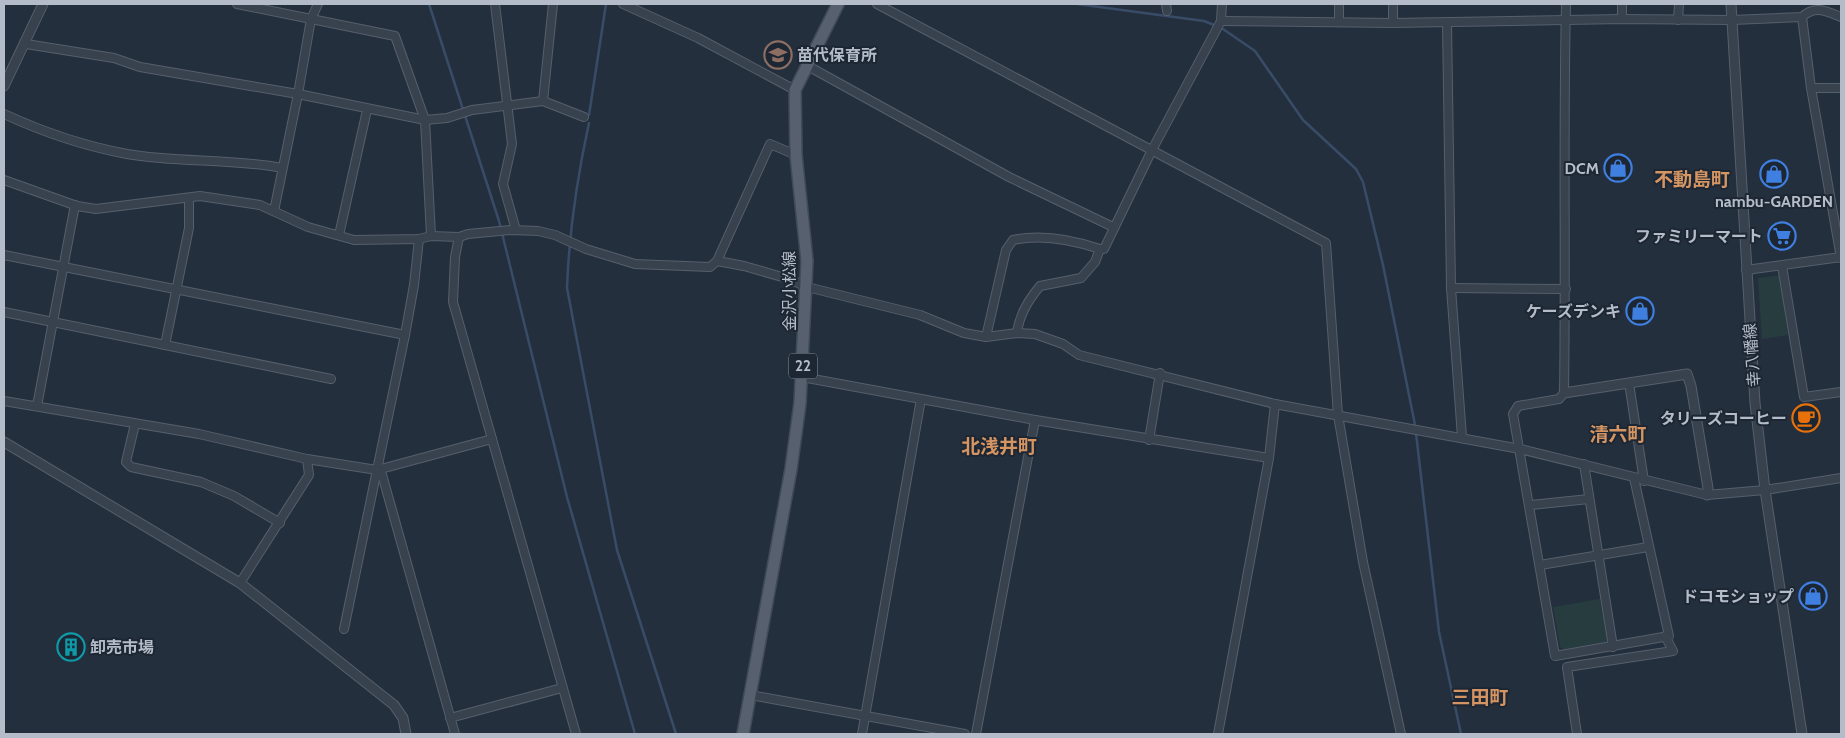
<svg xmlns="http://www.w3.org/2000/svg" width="1845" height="738" viewBox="0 0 1845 738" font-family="Cabin,'Noto Sans JP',sans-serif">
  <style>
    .green { fill: #263c3f }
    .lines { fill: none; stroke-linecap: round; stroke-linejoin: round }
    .stream { stroke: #394c67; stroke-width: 2.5 }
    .minor-casing { stroke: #565f6c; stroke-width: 10 }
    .tertiary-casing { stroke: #565f6c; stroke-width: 11 }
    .primary-casing { stroke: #414a57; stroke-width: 14 }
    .minor { stroke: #38414e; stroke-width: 8 }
    .tertiary { stroke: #38414e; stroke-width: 9 }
    .primary { stroke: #56606e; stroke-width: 11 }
    .labels { text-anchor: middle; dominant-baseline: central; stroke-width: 4; stroke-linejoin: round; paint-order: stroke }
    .shield { fill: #1d2633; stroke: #878f9c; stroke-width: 1 }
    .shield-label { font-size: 15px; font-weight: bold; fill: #b4bcc9 }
    .poi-label { font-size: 16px; font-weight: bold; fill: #b4bcc9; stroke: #1d2633; text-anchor: end }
    .street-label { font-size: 16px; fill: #b4bcc9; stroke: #1d2633 }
    .quarter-label { font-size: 19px; font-weight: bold; fill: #d59563; stroke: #1d2633 }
  </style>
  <rect width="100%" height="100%" fill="#242f3e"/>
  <!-- green -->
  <g class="green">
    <path d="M1780 275 1788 335 1762 339 1758 278Z"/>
    <path d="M1600 599 1607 638 1606 642 1564 649 1560 647 1553 607Z"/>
  </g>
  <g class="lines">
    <!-- stream -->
    <g class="stream">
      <path d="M429 4 499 221 567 497 635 734"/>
      <path d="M1077 4 1204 21 1214 25"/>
      <path d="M1223 29 1255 51 1303 120 1356 169 1363 182 1383 265 1415 425"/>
      <path d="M589 115 606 4"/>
      <path d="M589 123C577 178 569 232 567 288L617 550 676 734"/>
      <path d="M1416 433 1439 632 1461 734"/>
    </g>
    <!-- minor casing -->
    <g class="minor-casing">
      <g id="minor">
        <path d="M237 4 395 36 425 120 431 236"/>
        <path d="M495 4 512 144 503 184 516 230"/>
        <path d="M623 4 698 38 795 90"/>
        <path d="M877 4 1326 243 1338 415 1363 562 1401 734"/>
        <path d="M1166 4 1167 11"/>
        <path d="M1339 4V21"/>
        <path d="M1566 4C1563 133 1566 263 1564 393L1559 399 1518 406 1513 414 1555 656 1669 636 1634 478"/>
        <path d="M1802 17 1811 88 1841 258"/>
        <path d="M1622 19V4"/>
        <path d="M1678 20 1679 4"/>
        <path d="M1221 21 1393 23 1622 19 1732 20 1802 17C1815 5 1826 11 1841 17"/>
        <path d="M1393 23V4"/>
        <path d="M1447 23 1451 288 1462 437"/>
        <path d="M26 44 114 58 140 67 298 94 425 120 447 118 472 110 543 101 584 117"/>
        <path d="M806 65 1009 177 1113 227"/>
        <path d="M1811 88H1841"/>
        <path d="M543 101 553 4"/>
        <path d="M4 114C43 132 84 146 127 154 178 163 230 158 282 168"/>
        <path d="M4 180 77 206 96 209 200 196 260 205 308 227 354 240 419 239 431 236 459 237 468 234 511 230 538 231 555 235 586 249 635 264 710 267 717 261 770 144 796 155"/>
        <path d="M274 211 298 94 311 19 318 4"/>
        <path d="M339 235 367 110"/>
        <path d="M459 237 455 257 453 302 576 734"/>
        <path d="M4 255 405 335"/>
        <path d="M717 261 744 266 789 279 807 287 920 315 964 333 986 337 1017 333 1035 334 1063 344 1079 355 1275 404 1520 449 1707 495 1765 490 1841 478"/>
        <path d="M1782 266 1804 397 1841 392"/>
        <path d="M1746 270 1841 257"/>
        <path d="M1451 288 1566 289"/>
        <path d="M4 312 331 379"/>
        <path d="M1017 333C1019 316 1029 299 1040 286L1081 278 1095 262 1100 249H1104L1152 150 1221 21 1222 4"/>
        <path d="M986 337 1006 250 1013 240C1041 234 1073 240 1100 249"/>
        <path d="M165 345 189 228V199"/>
        <path d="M802 377 1035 420 1269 458"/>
        <path d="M1629 383 1644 481"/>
        <path d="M4 401 199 434 307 459 377 470 492 439"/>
        <path d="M37 406 75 205"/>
        <path d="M135 424 126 462 131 467 201 482 234 496 280 523"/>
        <path d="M1149 440 1160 373"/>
        <path d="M1584 464 1613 647"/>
        <path d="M381 471 455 734"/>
        <path d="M1531 505 1589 499"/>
        <path d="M1540 565 1648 547"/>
        <path d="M240 583 309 475 307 459"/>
        <path d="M344 629 405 335 414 285 419 239"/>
        <path d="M750 695 965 734"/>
        <path d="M450 718 562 688"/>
        <path d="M862 734 921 399"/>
        <path d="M976 734 1035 420"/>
        <path d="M1218 734 1269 458 1275 404"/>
        <path d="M1577 734 1567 667 1673 651 1665 636"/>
      </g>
    </g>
    <!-- tertiary casing -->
    <g class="tertiary-casing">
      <g id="tertiary">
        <path d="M1731 4 1755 403 1765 490 1802 734"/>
        <path d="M4 86 43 4"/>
        <path d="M1564 393 1687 374 1691 386 1708 488 1707 495"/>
        <path d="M4 442 240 583 394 705 403 718 406 734"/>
      </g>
    </g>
    <!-- primary casing -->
    <g class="primary-casing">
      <path id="primary" d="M743 734 791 469 800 403 807 261 796 155 795 90 838 4"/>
    </g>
    <!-- minor -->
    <use href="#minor" class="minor"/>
    <!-- tertiary -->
    <use href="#tertiary" class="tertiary"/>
    <!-- primary -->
    <use href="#primary" class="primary"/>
  </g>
  <!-- icons -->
  <defs>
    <g id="school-ring" transform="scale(1.4375)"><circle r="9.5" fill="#1d2633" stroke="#8d6e63" stroke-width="1.5"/><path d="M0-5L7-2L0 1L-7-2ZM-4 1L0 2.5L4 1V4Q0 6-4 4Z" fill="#8d6e63"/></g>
    <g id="shop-ring" transform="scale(1.4375)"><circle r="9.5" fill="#1d2633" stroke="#3f7fe0" stroke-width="1.5"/><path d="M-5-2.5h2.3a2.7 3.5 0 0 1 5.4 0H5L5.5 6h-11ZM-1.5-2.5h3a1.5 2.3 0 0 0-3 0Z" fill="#3f7fe0"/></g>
    <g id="supermarket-ring" transform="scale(1.4375)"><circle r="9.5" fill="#1d2633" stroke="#3f7fe0" stroke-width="1.5"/><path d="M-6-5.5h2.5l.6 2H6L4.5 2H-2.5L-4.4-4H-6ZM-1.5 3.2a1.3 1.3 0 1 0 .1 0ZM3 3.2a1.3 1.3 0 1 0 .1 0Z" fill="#3f7fe0"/></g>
    <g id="cafe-ring" transform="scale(1.4375)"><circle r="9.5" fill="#1d2633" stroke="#e8710a" stroke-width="1.5"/><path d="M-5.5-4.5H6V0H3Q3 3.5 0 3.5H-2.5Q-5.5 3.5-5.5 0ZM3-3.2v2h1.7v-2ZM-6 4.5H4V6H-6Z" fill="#e8710a"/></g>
    <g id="building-ring" transform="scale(1.4375)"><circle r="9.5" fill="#1d2633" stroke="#0f9aa8" stroke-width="1.5"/><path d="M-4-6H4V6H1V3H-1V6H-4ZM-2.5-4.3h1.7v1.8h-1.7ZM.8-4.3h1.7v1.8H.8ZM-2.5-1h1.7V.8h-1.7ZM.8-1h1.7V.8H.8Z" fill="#0f9aa8"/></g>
  </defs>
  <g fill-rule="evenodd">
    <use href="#school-ring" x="778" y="55"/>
    <use href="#shop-ring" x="1618" y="168"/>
    <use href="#shop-ring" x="1774" y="174"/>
    <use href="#supermarket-ring" x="1782" y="236"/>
    <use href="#shop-ring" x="1640" y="311"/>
    <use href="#cafe-ring" x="1806" y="418"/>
    <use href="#shop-ring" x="1813" y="596"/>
    <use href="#building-ring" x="71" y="647"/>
  </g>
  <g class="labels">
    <!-- shield labels -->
    <rect class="shield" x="789" y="353.5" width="28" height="25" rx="4"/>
    <g class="shield-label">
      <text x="803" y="366">22</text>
    </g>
    <!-- poi labels -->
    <g class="poi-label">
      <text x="797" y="55" text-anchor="start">苗代保育所</text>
      <text x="1599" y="168">DCM</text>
      <text x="1774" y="201" text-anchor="middle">nambu-GARDEN</text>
      <text x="1763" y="236">ファミリーマート</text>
      <text x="1621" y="311">ケーズデンキ</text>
      <text x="1787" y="418">タリーズコーヒー</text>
      <text x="1794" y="596">ドコモショップ</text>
      <text x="90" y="647" text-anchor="start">卸売市場</text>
    </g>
    <!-- street labels -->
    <g class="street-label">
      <text transform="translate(789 291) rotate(-90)">金沢小松線</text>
      <text transform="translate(1752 355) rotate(-94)">幸八幡線</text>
    </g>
    <!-- quarter labels -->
    <g class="quarter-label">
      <text x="1692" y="179">不動島町</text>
      <text x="1618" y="434">清六町</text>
      <text x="999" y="446">北浅井町</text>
      <text x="1480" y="697">三田町</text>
    </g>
  </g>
  <!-- border -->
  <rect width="1845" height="738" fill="none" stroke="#b4bcc9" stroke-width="10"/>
</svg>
